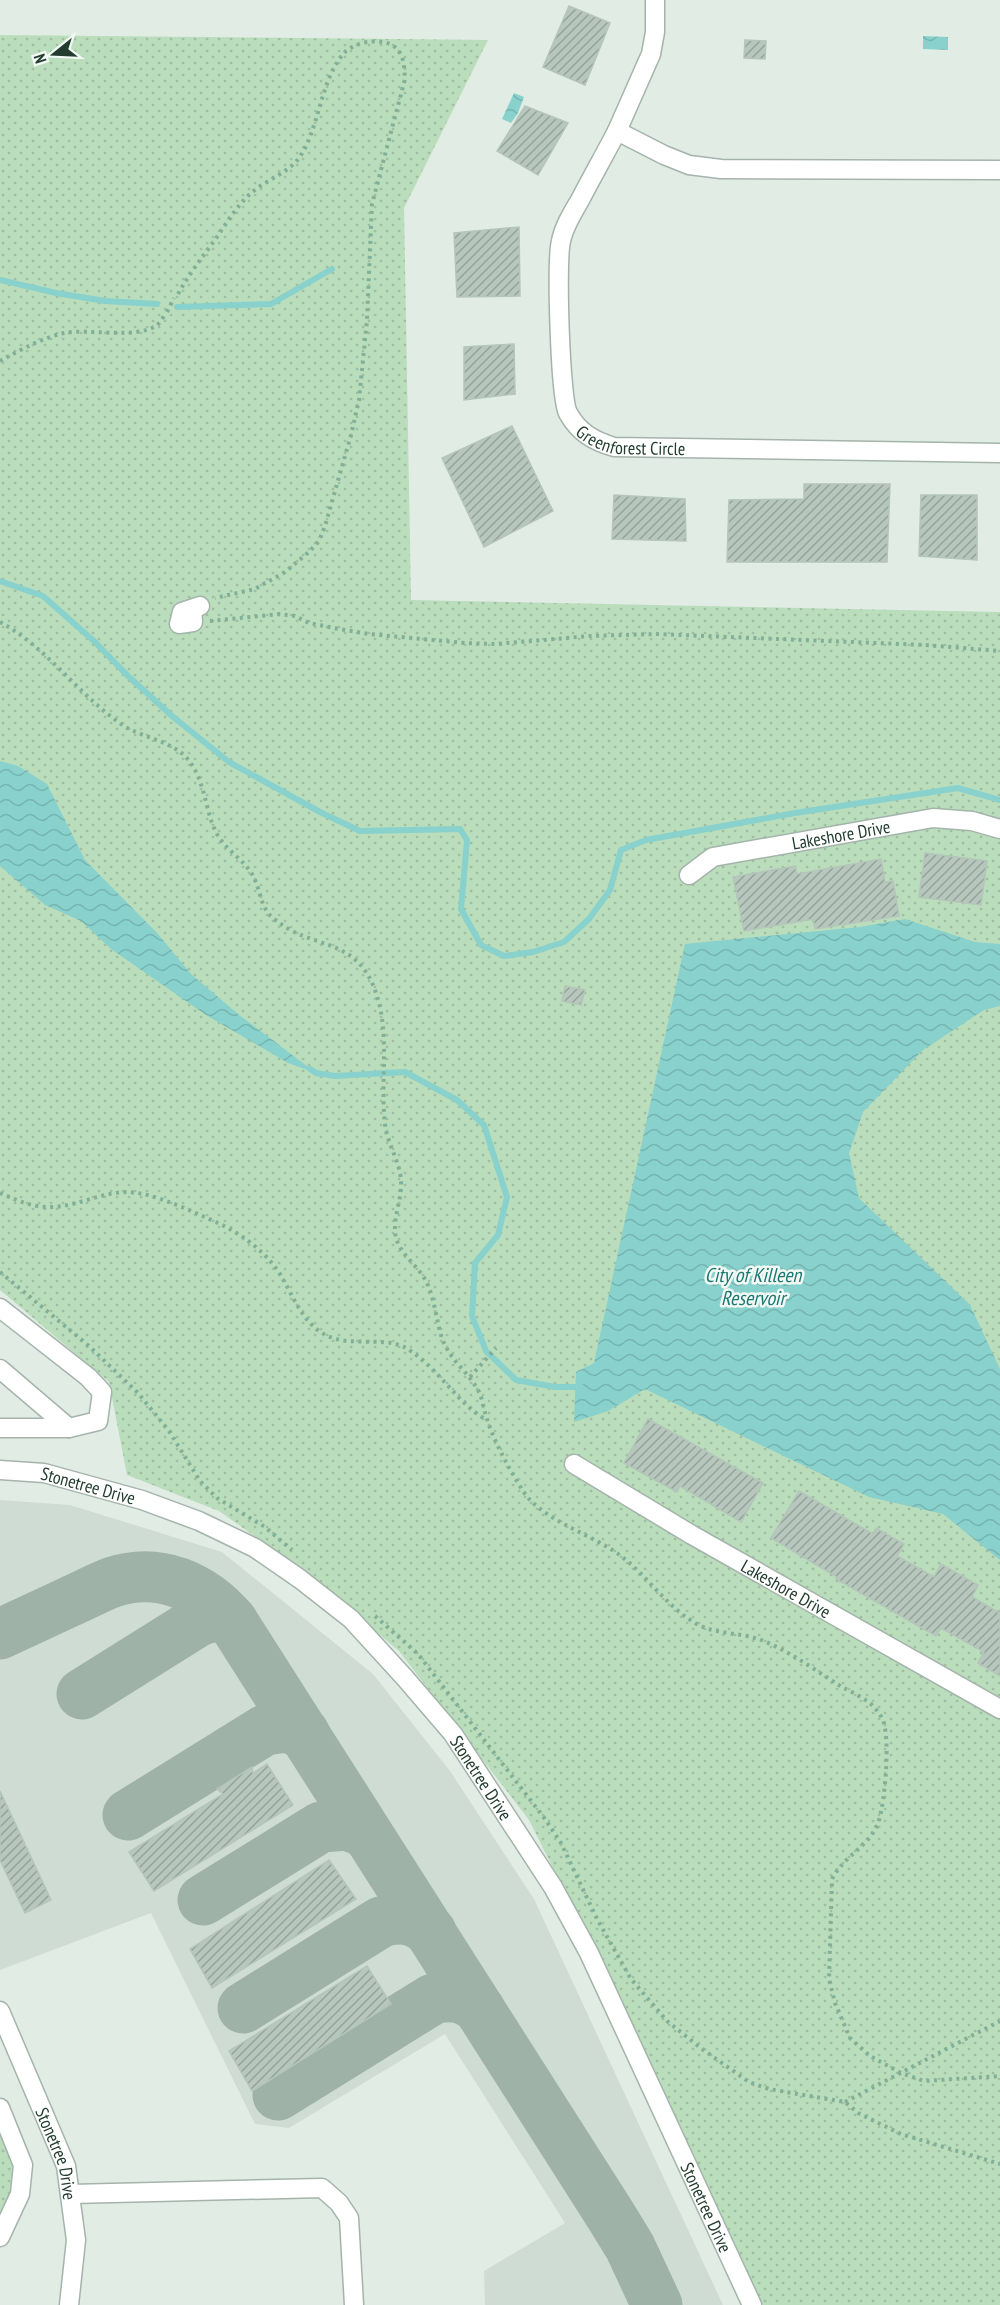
<svg xmlns="http://www.w3.org/2000/svg" width="1000" height="2305" viewBox="0 0 1000 2305" font-family="'PT Sans Narrow',sans-serif">
  <style>
    .built { fill: #cfdcd3 }
    .grass { fill: url(#grass-dots) }
    .water { fill: url(#water-waves) }
    .lines { fill: none; stroke-linecap: round; stroke-linejoin: round }
    .stream { stroke: #89d1cc; stroke-width: 6 }
    .taxiway { stroke: #9eb2a8; stroke-width: 51 }
    .building { fill: url(#building-hatch); stroke: #b4c5ba; stroke-width: 1.5 }
    .minor-casing { stroke: #a4b4ab; stroke-width: 21 }
    .path { stroke: #82af97; stroke-width: 4; stroke-dasharray: 3 4.5; stroke-linecap: butt }
    .minor { stroke: #fff; stroke-width: 18 }
    .labels { text-anchor: middle; dominant-baseline: central; stroke-width: 5; stroke-linejoin: round; paint-order: stroke }
    .street-label { font-size: 18px; fill: #223d2f; stroke: #f2f8f4 }
    .water-label { font-size: 20px; font-style: italic; fill: #1c7873; stroke: #f2f8f4 }
  </style>
  <defs>
    <pattern id="grass-dots" width="8" height="8" patternUnits="userSpaceOnUse" patternTransform="scale(1.5)"><rect width="8" height="8" fill="#baddbc"/><path d="M2 2h.1M6 6h.1" fill="none" stroke="#a0bfa2" stroke-width="1.8" stroke-linecap="round"/></pattern>
    <pattern id="water-waves" width="16" height="10" patternUnits="userSpaceOnUse" patternTransform="scale(1.5)"><rect width="16" height="10" fill="#89d1cc"/><path d="M0 5q4-4 8 0t8 0" fill="none" stroke="#76b4b0"/></pattern>
    <pattern id="building-hatch" width="6" height="6" patternUnits="userSpaceOnUse" patternTransform="scale(1.5)"><rect width="6" height="6" fill="#b7c7bd"/><path d="M-1 1l2-2M0 6l6-6M5 7l2-2" fill="none" stroke="#94a39a"/></pattern>
  </defs>
  <rect width="100%" height="100%" fill="#e1ece5"/>
  <!-- built -->
  <path class="built" d="M0 1500 70 1505 222 1552 373 1674 450 1771 534 1899 723 2305H485L484 2271 565 2223 445 2034 289 2128 255 2124 151 1913 0 1970Z"/>
  <!-- grass -->
  <g class="grass">
    <path d="M0 35 488 40 404 208 411 600 1000 612V2305H763L657 2076 529 1820 399 1651 306 1573 219 1511 127 1475 109 1382 0 1290Z"/>
    <path d="M0 2126 12 2157V2192L0 2217Z"/>
  </g>
  <!-- water -->
  <g class="water">
    <path d="M923 36 948 37V50L923 49Z"/>
    <path d="M514 93 524 97 518 113 511 123 502 119Z"/>
    <path d="M0 761 18 766 47 784 85 860 158 934 191 974 238 1014 316 1073 288 1063 206 1015 111 949 81 921 45 905 0 866Z"/>
    <path d="M905 919 975 942 1000 944V1006L984 1010 923 1050 863 1112 849 1153 859 1198 970 1305 1000 1369V1560L943 1514 869 1497 645 1389 608 1411 574 1422 576 1372 594 1363 685 944 860 927Z"/>
  </g>
  <g class="lines">
    <!-- stream -->
    <g class="stream">
      <path d="M0 280 56 293 105 301 157 304"/>
      <path d="M177 307 271 304 332 269"/>
      <path d="M0 581 43 596 95 642 127 675 172 716 229 762 320 812 360 831 460 829 467 840 461 909 481 945 504 956 533 952 564 942 589 919 610 890 621 850 646 840 795 813 958 788 1000 800"/>
      <path d="M310 1069 316 1073 335 1076 405 1072 457 1100 484 1125 507 1197 498 1235 475 1263 472 1316 486 1351 516 1380 555 1387H581"/>
    </g>
    <!-- taxiway -->
    <g class="taxiway">
      <path d="M0 1634C24 1623 47 1612 71 1601 85 1595 99 1587 113 1582 159 1567 202 1586 232 1621L611 2216 630 2247 657 2305"/>
      <path d="M82 1694 197 1622C210 1616 219 1615 232 1621"/>
      <path d="M128 1815 265 1730 285 1727 304 1733"/>
      <path d="M203 1900 321 1827 346 1825 363 1831 369 1837"/>
      <path d="M243 2008 381 1922C401 1916 415 1919 431 1932"/>
      <path d="M278 2095 433 1999C451 1994 466 1997 480 2010"/>
    </g>
  </g>
  <!-- building -->
  <g class="building">
    <path d="M569 6 610 23 585 85 543 67Z"/>
    <path d="M745 40 766 41 765 59 744 58Z"/>
    <path d="M525 106 568 123 538 175 497 151Z"/>
    <path d="M519 227 520 296 457 297 454 233Z"/>
    <path d="M514 344 515 394 464 400V347Z"/>
    <path d="M512 426 553 511 484 547 442 458Z"/>
    <path d="M804 484H890L887 562H727L729 500 804 499Z"/>
    <path d="M614 495 685 499 686 541 612 539Z"/>
    <path d="M921 495H977V560L919 556Z"/>
    <path d="M925 853 987 861 981 905 919 897Z"/>
    <path d="M881 859 885 882 893 881 899 916 815 929 813 919 744 931 733 877 795 866 797 874Z"/>
    <path d="M565 986 585 990 581 1005 562 1001Z"/>
    <path d="M648 1419 763 1483 741 1522 680 1486 677 1492 624 1463Z"/>
    <path d="M799 1491 873 1534 876 1528 904 1544 897 1556 934 1577 941 1564 978 1585 972 1597 1000 1613V1676L978 1663 984 1652 941 1628 936 1636 836 1579 837 1577 771 1538Z"/>
    <path d="M267 1764 293 1805 154 1891 129 1852 223 1794 217 1789 252 1767 253 1773Z"/>
    <path d="M0 1791 51 1900 25 1913 0 1860Z"/>
    <path d="M329 1860 356 1899 212 1988 190 1949Z"/>
    <path d="M367 1966 391 2004 252 2091 229 2051Z"/>
  </g>
  <g class="lines">
    <!-- minor casing -->
    <g class="minor-casing">
      <g id="minor">
        <path d="M617 131 651 54 655 32V0"/>
        <path id="s1" d="M1000 170 721 169 689 165 664 155 617 131C605 154 592 177 580 200 573 212 564 226 561 241 556 261 560 398 568 413 579 433 594 441 614 447L1000 453"/>
        <path d="M192 609 193 622 179 624 182 612 200 606"/>
        <path id="s2" d="M689 875 713 857 933 818 972 821 1000 829"/>
        <path d="M0 1308 88 1377 102 1392 98 1421 69 1428H0"/>
        <path d="M0 1369 69 1428"/>
        <path id="s3" d="M574 1464 692 1535 1000 1709"/>
        <path id="s4" d="M0 1470 44 1473 142 1500 199 1521 255 1548 300 1579 351 1619 405 1678 453 1734 553 1887 589 1953 752 2305"/>
        <path id="s5" d="M0 2011 66 2166 76 2240 69 2305"/>
        <path d="M0 2108 23 2165 20 2194 0 2237"/>
        <path d="M71 2194 322 2188 339 2203 349 2218 354 2305"/>
      </g>
    </g>
    <!-- path -->
    <g class="path">
      <path d="M178 294C189 274 203 256 217 237 227 222 237 206 250 194 265 180 290 173 301 155 320 124 320 83 343 54 354 41 385 36 397 49 405 58 404 69 405 79L372 204 367 320 359 400 351 435 325 526 319 541 309 552 285 572 255 589 215 598"/>
      <path d="M167 312 174 298"/>
      <path d="M0 361C20 350 42 338 64 333 90 328 136 340 157 325 160 323 163 318 165 314"/>
      <path d="M210 621 279 614 295 616 309 623 339 629 369 634 465 643 495 644 590 636 656 634 925 645 1000 651"/>
      <path d="M0 622C48 648 79 696 124 726 145 739 175 741 190 762 206 784 205 812 217 834 227 852 247 861 255 880 261 894 261 908 273 918 312 952 358 934 377 996 390 1037 380 1082 385 1124 387 1144 400 1161 401 1181 402 1198 394 1215 395 1231 396 1252 417 1264 426 1281 435 1299 436 1320 442 1338 450 1361 470 1373 480 1394 483 1402 484 1411 487 1419 492 1435 500 1451 508 1466 515 1477 522 1492 531 1501 558 1527 597 1536 626 1560 649 1579 668 1607 695 1623 715 1635 740 1632 761 1640 790 1651 816 1671 842 1687 852 1692 864 1698 872 1705 876 1709 879 1713 882 1718 891 1735 885 1801 879 1820 871 1846 844 1855 832 1879L829 1979 835 2003 850 2038 870 2056 901 2073 924 2081 1000 2076"/>
      <path d="M0 1193C16 1200 34 1208 52 1207 78 1206 102 1192 128 1192 155 1193 193 1212 218 1223 243 1235 265 1251 280 1274 292 1294 302 1321 322 1333 347 1349 383 1335 406 1348 438 1367 458 1405 487 1420"/>
      <path d="M0 1272 89 1346 138 1393 169 1431 200 1481 217 1498 265 1527 292 1550"/>
      <path d="M470 1377 496 1348"/>
      <path d="M375 1616 418 1654 545 1819 561 1843 597 1919 631 1979 667 2021 702 2049 749 2082 769 2089 845 2102 858 2113 901 2134 1000 2164"/>
      <path d="M845 2102 1000 2021"/>
    </g>
    <!-- minor -->
    <use href="#minor" class="minor"/>
  </g>
  <g class="labels">
    <!-- street labels -->
    <g class="street-label">
      <text stroke="none"><textPath href="#s1" startOffset="762">Greenforest Circle</textPath></text>
      <text stroke="none"><textPath href="#s2" startOffset="160">Lakeshore Drive</textPath></text>
      <text stroke="none"><textPath href="#s4" startOffset="90">Stonetree Drive</textPath></text>
      <text stroke="none"><textPath href="#s3" startOffset="246">Lakeshore Drive</textPath></text>
      <text stroke="none"><textPath href="#s4" startOffset="594">Stonetree Drive</textPath></text>
      <text stroke="none"><textPath href="#s5" startOffset="154">Stonetree Drive</textPath></text>
      <text stroke="none"><textPath href="#s4" startOffset="1080">Stonetree Drive</textPath></text>
    </g>
    <!-- water labels -->
    <g class="water-label">
      <text x="753" y="1275">City of Killeen<tspan x="753" dy="23">Reservoir</tspan></text>
    </g>
  </g>
  <!-- north arrow -->
  <g transform="translate(54 54) rotate(252)" stroke="#f2f8f4" stroke-width="4.5" paint-order="stroke">
  <path d="M0-4.5L10 22L0 15L-10 22Z" fill="#223d2f"/>
  <text y="-9" font-size="16" font-weight="bold" text-anchor="middle" fill="#223d2f">N</text>
  </g>
</svg>
